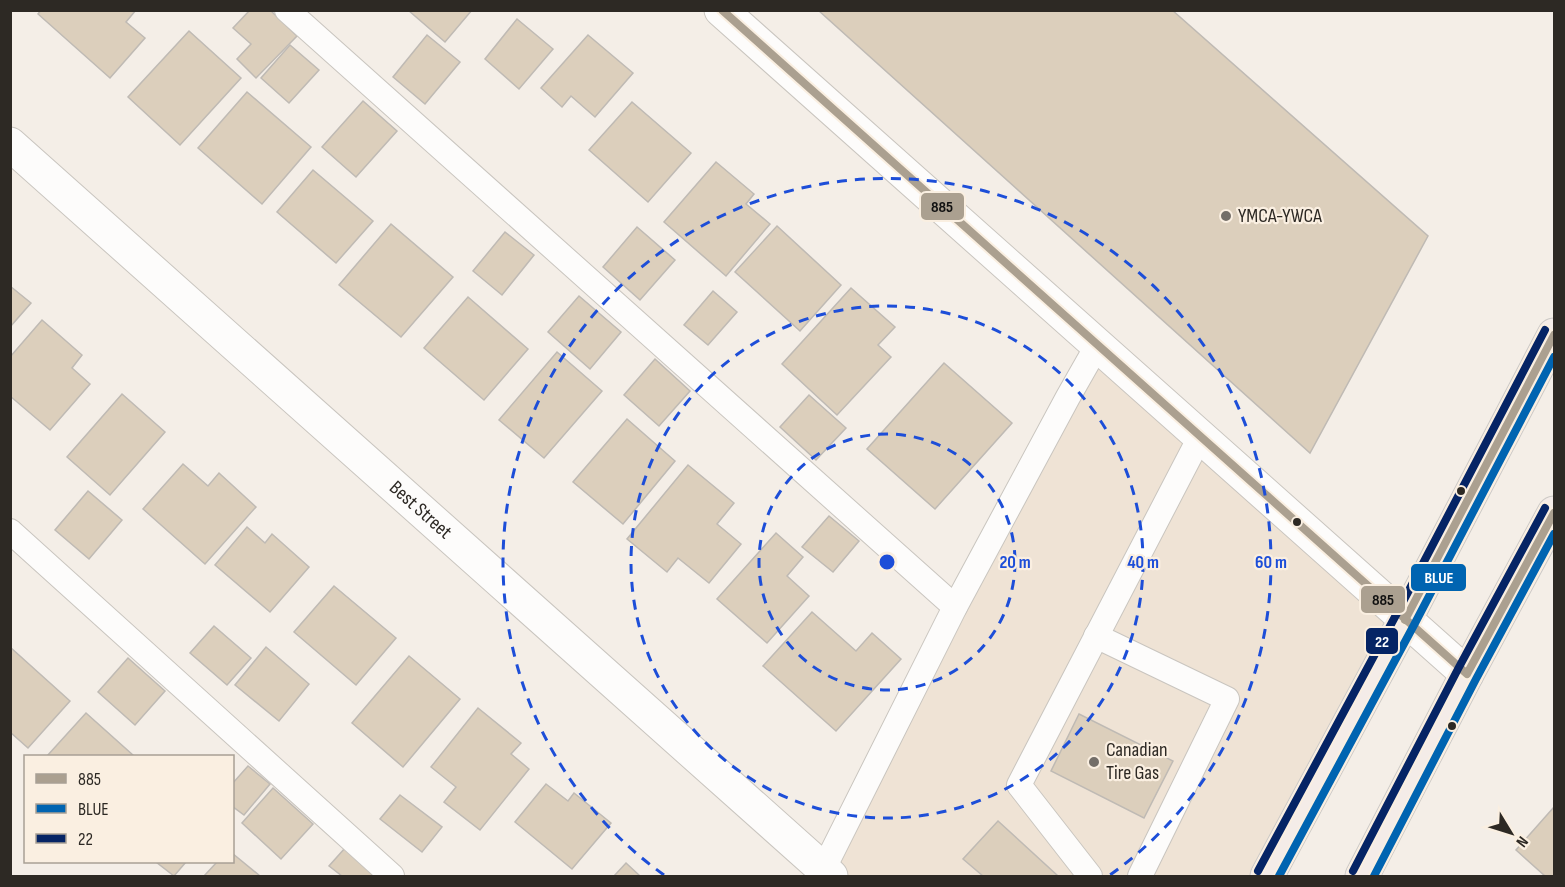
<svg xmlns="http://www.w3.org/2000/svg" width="1565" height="887" viewBox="0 0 1565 887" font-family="'Sofia Sans Condensed',sans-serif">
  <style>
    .built { fill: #efe3d5 }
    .building { fill: #dccfbc; stroke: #bfbab4; stroke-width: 1.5 }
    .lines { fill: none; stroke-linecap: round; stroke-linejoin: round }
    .service-casing { stroke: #c9c5bf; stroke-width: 26 }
    .minor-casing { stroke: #c9c5bf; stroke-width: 35 }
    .tertiary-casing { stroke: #c9c5bf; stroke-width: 35 }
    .trunk-casing { stroke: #cdcac6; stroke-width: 35 }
    .service { stroke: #fdfcfb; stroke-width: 24 }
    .minor { stroke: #fdfcfb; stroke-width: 33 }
    .tertiary { stroke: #fdfcfb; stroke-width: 33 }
    .trunk { stroke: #f4ece8; stroke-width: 33 }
    .bus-1-casing { stroke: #faefe1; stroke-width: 12 }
    .bus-2-casing { stroke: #faefe1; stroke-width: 12 }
    .bus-3-casing { stroke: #faefe1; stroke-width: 12 }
    .bus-1 { stroke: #aba090; stroke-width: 8 }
    .bus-2 { stroke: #0064b1; stroke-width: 8 }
    .bus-3 { stroke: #052465; stroke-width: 8 }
    .ring { fill: none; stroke: #1d4ed8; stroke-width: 3; stroke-dasharray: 10 8 }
    .poi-dot { fill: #736e68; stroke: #faefe1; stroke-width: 2 }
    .bus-dot { fill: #2d2924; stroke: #faefe1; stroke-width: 2 }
    .labels { text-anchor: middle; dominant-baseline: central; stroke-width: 4.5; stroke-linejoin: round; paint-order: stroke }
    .poi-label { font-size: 20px; fill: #2d2924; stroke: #faefe1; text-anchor: start }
    .street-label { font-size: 20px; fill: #2d2924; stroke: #faefe1 }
    .centre { fill: #1d4ed8; stroke: #faefe1; stroke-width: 3 }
    .ring-label { font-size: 18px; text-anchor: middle; font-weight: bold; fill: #1d4ed8; stroke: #faefe1; stroke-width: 4.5; stroke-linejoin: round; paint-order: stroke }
    .line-badge { stroke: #faefe1; stroke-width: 2 }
    .badge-label { font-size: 16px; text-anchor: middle; font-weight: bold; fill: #fff }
    .pale-badge-label { font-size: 16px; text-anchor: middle; font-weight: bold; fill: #111 }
  </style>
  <rect width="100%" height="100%" fill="#f4eee7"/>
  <!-- built -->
  <path class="built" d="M1097 346 1405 620 1267 876H820Z"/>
  <!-- building -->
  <g class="building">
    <path d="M41 10H136L126 22 145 38 110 78 38 14Z"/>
    <path d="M250 10H270L297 36 256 78 237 59 251 44 233 28Z"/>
    <path d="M408 10H472L445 42Z"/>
    <path d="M818 10H1172L1428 236 1310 453Z"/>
    <path d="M517 19 553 49 519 89 485 59Z"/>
    <path d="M189 31 241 78 180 145 128 97Z"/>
    <path d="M427 35 460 62 425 104 393 77Z"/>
    <path d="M588 35 633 73 595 117 571 96 562 107 541 88Z"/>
    <path d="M290 45 319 70 289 103 261 78Z"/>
    <path d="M247 92 311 147 262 204 198 148Z"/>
    <path d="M363 101 397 131 356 177 322 147Z"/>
    <path d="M632 102 691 153 648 202 589 150Z"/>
    <path d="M716 162 754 194 746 204 770 224 726 276 664 222Z"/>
    <path d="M313 170 373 221 336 263 277 212Z"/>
    <path d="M391 224 453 277 401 337 339 285Z"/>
    <path d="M777 226 841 285 800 331 735 272Z"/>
    <path d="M637 227 675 260 640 300 603 267Z"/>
    <path d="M505 232 534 255 502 295 473 271Z"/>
    <path d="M10 286 31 303 10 327Z"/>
    <path d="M851 288 895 327 878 345 891 357 837 415 782 364Z"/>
    <path d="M713 291 737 312 708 345 684 325Z"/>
    <path d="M579 296 621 332 590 369 548 332Z"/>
    <path d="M468 297 528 349 484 400 424 348Z"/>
    <path d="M42 320 82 355 72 368 90 384 50 430 10 396V357Z"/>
    <path d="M557 352 602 391 544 458 499 420Z"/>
    <path d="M655 359 690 391 659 426 624 395Z"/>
    <path d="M944 363 1012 423 935 509 867 449Z"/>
    <path d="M122 394 165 432 110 495 67 457Z"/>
    <path d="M809 395 846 428 816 460 780 427Z"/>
    <path d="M627 419 675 461 623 524 573 482Z"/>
    <path d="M183 464 208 486 219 473 256 507 205 564 143 509Z"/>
    <path d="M688 465 734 503 717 524 741 544 709 583 678 558 667 572 627 539Z"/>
    <path d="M88 491 122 520 89 559 55 530Z"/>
    <path d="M829 516 859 541 833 572 802 547Z"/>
    <path d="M247 527 265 543 272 534 309 567 270 612 215 565Z"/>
    <path d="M776 533 803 557 787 576 809 596 767 643 717 599Z"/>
    <path d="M334 586 396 638 356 685 294 632Z"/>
    <path d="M812 612 856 651 872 633 901 659 836 731 763 666Z"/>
    <path d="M214 626 251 658 227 685 190 653Z"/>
    <path d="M10 647 70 701 28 748 10 732Z"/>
    <path d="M266 647 309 684 279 721 235 685Z"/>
    <path d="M409 656 460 699 403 767 352 723Z"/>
    <path d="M128 658 165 691 135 725 98 692Z"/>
    <path d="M478 708 521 743 511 754 529 769 480 830 444 802 456 787 431 767Z"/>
    <path d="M86 713 134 756H47Z"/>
    <path d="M1079 714 1173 761 1144 818 1051 771Z"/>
    <path d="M248 766 270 784 244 815 232 806V784Z"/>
    <path d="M546 784 568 801 574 793 611 823 572 869 515 822Z"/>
    <path d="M273 788 313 824 281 859 242 823Z"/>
    <path d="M400 795 442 827 422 852 380 819Z"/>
    <path d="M1554 807V876H1545L1516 850Z"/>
    <path d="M998 821 1058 876H983L963 859Z"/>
    <path d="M345 848 377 876H342L329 866Z"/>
    <path d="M232 853 260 876H204L217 862H232Z"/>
    <path d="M156 862H186L174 876Z"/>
    <path d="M626 863 640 876H614Z"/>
  </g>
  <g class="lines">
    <!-- service casing -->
    <g class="service-casing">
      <g id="service">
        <path d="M287 10 955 607"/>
        <path d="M10 531 392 876"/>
        <path d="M1096 636 1227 699 1140 876"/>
        <path d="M820 876 955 607 1068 397 1097 346"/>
        <path d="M1090 876 1019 785 1200 437"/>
      </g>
    </g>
    <!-- minor casing -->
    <g class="minor-casing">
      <g id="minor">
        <path id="s1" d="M10 144 831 876"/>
      </g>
    </g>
    <!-- tertiary casing -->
    <g class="tertiary-casing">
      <path id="tertiary" d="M721 10 1467 674"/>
    </g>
    <!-- trunk casing -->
    <g class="trunk-casing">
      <g id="trunk">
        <path d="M1267 876 1405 620 1554 335"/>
        <path d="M1362 876 1467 674 1554 513"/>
      </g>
    </g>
    <!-- service -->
    <use href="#service" class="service"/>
    <!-- minor -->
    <use href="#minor" class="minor"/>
    <!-- tertiary -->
    <use href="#tertiary" class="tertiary"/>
    <!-- trunk -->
    <use href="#trunk" class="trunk"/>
    <!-- bus-1 casing -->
    <g class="bus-1-casing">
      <g id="bus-1">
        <path d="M722 10 1467 674 1554 513"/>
        <path d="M1405 620 1554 335"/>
      </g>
    </g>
    <!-- bus-2 casing -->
    <g class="bus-2-casing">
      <g id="bus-2">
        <path d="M1279 876 1414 625 1554 357"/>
        <path d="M1374 876 1476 679 1554 534"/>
      </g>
    </g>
    <!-- bus-3 casing -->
    <g class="bus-3-casing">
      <g id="bus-3">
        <path d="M1258 871 1396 615 1545 330"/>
        <path d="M1353 871 1458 669 1545 508"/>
      </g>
    </g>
    <!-- bus-1 -->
    <use href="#bus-1" class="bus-1"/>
    <!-- bus-2 -->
    <use href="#bus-2" class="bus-2"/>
    <!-- bus-3 -->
    <use href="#bus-3" class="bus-3"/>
  </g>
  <!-- distance rings -->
  <g class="ring">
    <circle cx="887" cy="562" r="128"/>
    <circle cx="887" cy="562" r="256"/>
    <path d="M664 875A384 384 0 1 1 1110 875"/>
  </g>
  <!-- markers -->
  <g class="poi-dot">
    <circle cx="1226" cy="216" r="6"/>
    <circle cx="1094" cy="762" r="6"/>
  </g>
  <g class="bus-dot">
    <circle cx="1461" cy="491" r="5"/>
    <circle cx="1297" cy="522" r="5"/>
    <circle cx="1452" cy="726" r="5"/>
  </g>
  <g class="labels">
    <!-- poi labels -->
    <g class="poi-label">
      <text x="1238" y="216">YMCA-YWCA</text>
      <text x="1106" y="750">Canadian<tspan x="1106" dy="23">Tire Gas</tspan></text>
    </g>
    <!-- street labels -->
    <g class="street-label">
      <text stroke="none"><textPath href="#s1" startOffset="550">Best Street</textPath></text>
    </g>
  </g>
  <circle cx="887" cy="562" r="9" class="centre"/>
  <g class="ring-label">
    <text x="1015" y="568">20 m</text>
    <text x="1143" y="568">40 m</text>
    <text x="1271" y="568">60 m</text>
  </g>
  <g class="line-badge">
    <rect x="920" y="192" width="45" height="29" rx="6" fill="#aba090"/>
    <rect x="1410" y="563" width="57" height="29" rx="6" fill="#0064b1"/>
    <rect x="1360" y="585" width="46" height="29" rx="6" fill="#aba090"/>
    <rect x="1365" y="627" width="34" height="28" rx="6" fill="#052465"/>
  </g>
  <g class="badge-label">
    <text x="1439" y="583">BLUE</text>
    <text x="1382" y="647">22</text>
  </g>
  <g class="pale-badge-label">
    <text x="942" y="212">885</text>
    <text x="1383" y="605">885</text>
  </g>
  <!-- border -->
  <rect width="1565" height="887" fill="none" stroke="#2d2924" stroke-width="24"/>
  <!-- legend -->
  <rect x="24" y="755" width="210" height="108" fill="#faefe1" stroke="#a8a095" stroke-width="1.5"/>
  <rect x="36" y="774" width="30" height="9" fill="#aba090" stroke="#a8a095" stroke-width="1.5"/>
  <text x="78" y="785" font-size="18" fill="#2d2924">885</text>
  <rect x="36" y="804" width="30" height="9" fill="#0064b1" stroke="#a8a095" stroke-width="1.5"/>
  <text x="78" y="815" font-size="18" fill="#2d2924">BLUE</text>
  <rect x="36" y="834" width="30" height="9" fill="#052465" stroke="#a8a095" stroke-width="1.5"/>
  <text x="78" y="845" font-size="18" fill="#2d2924">22</text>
  <!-- north arrow -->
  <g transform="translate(1511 833) rotate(128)" stroke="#faefe1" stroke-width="4.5" paint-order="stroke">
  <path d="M0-4.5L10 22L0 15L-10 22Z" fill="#2d2924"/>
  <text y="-9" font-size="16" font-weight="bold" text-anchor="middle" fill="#2d2924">N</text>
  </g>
</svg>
